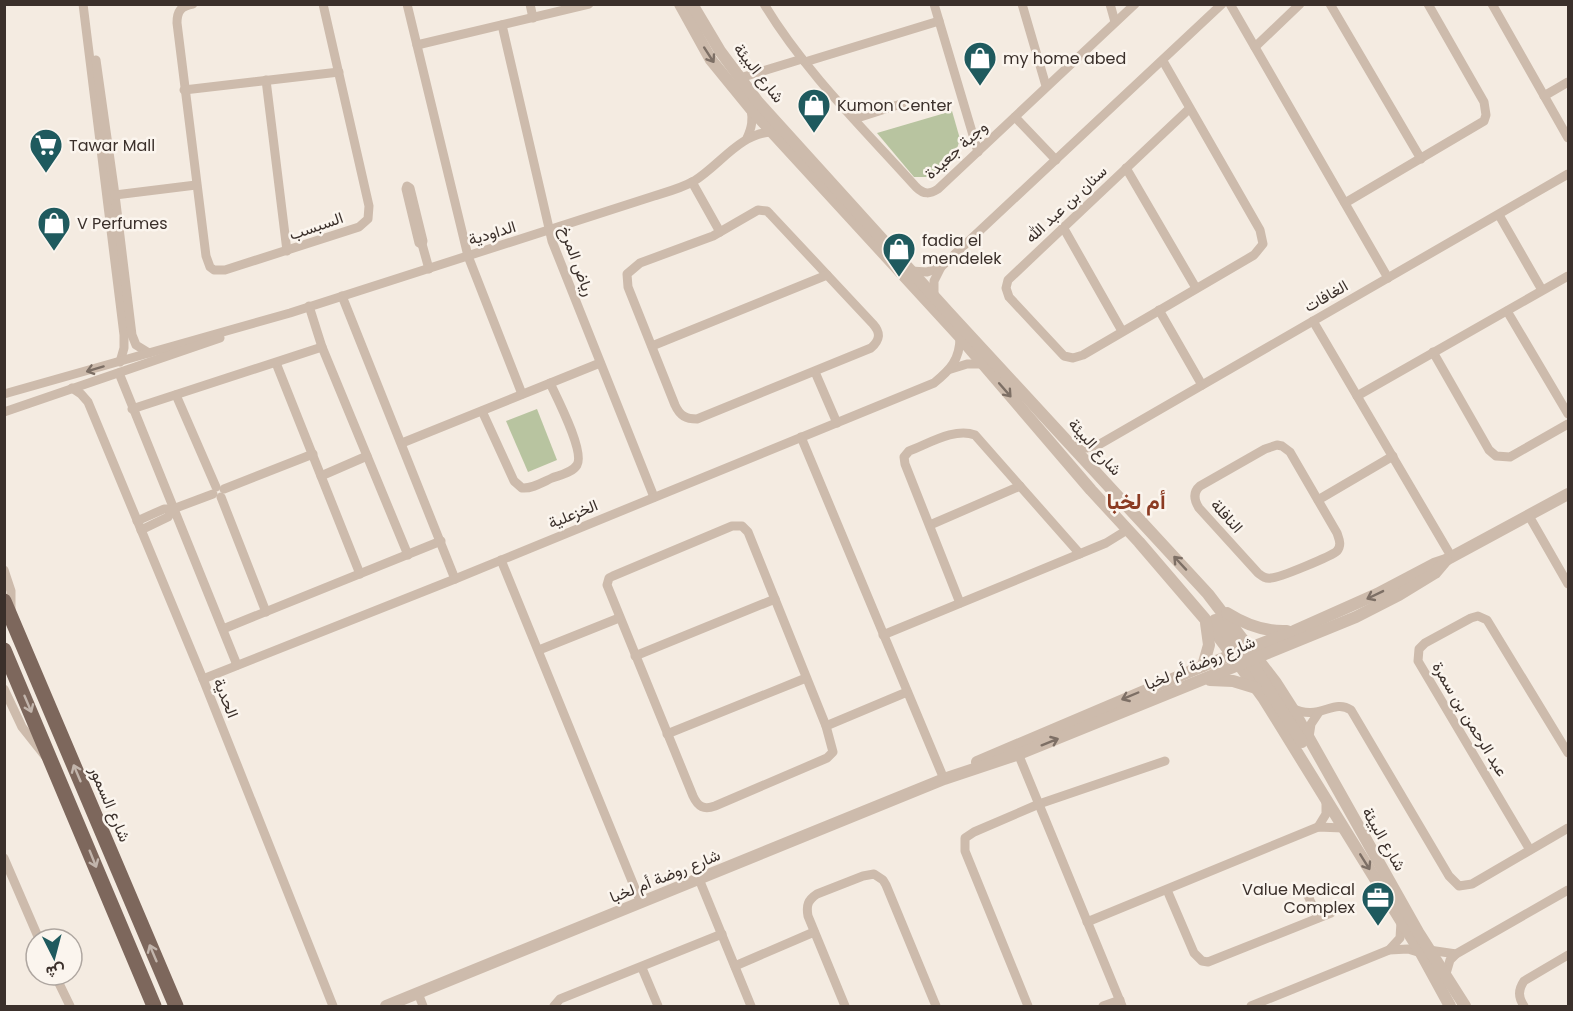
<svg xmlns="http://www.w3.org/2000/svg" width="1573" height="1011" viewBox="0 0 1573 1011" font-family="Poppins,Vazirmatn,sans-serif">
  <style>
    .green { fill: #b8c4a0 }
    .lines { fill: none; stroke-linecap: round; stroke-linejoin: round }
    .minor { stroke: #cdbbac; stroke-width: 9 }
    .tertiary { stroke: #cdbbac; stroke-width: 12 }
    .primary { stroke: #7d675c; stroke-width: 15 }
    .oneway { stroke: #7d6f65 }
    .oneway2 { stroke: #c2b5ac }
    .labels { text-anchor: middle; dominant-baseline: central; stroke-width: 5; stroke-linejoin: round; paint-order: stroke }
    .poi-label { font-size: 16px; fill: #3b302b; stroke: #fbf5ee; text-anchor: start }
    .street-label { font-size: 16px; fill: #3b302b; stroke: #fbf5ee }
    .district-label { font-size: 22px; font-weight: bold; fill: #8c3b22; stroke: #fbf5ee }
  </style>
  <rect width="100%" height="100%" fill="#f4ebe1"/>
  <!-- green -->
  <g class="green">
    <path d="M952 111 960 139 955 155 932 177H914L877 133Z"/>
    <path d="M537 409 557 460 528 472 506 421Z"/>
  </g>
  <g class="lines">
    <!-- minor -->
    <g class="minor">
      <path d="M83 4 124 335V348L120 362"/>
      <path d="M193 4C181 6 177 11 177 23L206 256 210 267 214 270H225L359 227 368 219 369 206 323 4"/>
      <path d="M407 4 468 256 522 394"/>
      <path d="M530 4 533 18"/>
      <path d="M764 4C805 72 864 129 916 187 924 195 930 194 938 189L1135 4"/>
      <path d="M934 4 978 152"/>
      <path d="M1022 4 1046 86"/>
      <path d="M1110 4 1115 22"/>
      <path d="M1230 4 1388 278"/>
      <path d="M1330 4 1421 159"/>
      <path d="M1492 4 1568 138"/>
      <path d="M502 25 552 241 654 497"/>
      <path d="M417 45 589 4"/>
      <path d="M1255 47 1300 4"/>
      <path d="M96 60 115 195 132 335 136 345 149 353"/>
      <path d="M1163 61 1260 230 1263 244 1254 255 1083 355 1073 358 1064 356 1009 297 1006 288 1008 280 1190 108"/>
      <path d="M805 62 939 21"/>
      <path d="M740 78 802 59"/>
      <path d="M266 80 287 251"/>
      <path d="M184 90 339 72"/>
      <path d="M1544 96 1568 82"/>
      <path d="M1015 117 1056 160"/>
      <path d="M854 119 904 103"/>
      <path d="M747 138C752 127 753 120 751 109"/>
      <path d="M1126 168 1196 288"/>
      <path d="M692 182 720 232"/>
      <path d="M407 186 410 188 423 241 422 244 419 243 406 189Z"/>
      <path d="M115 195 196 185"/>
      <path d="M1345 203 1484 121 1486 115 1484 102 1428 4"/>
      <path d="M758 210 767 211 770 214 873 324C881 333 880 340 871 348L697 419C686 419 680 416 675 405L628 287 627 274 640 263 713 236Z"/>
      <path d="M1499 215 1542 290"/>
      <path d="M1063 227 1122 331"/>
      <path d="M422 244 429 269"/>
      <path d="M911 271 927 272 941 267"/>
      <path d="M342 296 455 579"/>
      <path d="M934 296V281L941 267 1222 4"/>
      <path d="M309 306 322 347 408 555"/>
      <path d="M1159 310 1202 385"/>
      <path d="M1507 311 1568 414"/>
      <path d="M1313 321 1451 556"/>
      <path d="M652 346 827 275"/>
      <path d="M1433 352 1489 450 1496 456 1510 457 1568 424"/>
      <path d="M276 363 360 574"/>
      <path d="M951 369 967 364H983"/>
      <path d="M815 372 837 423"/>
      <path d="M119 373 237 665"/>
      <path d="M72 388 81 394 88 402 203 679 333 1006"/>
      <path d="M4 394 290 313 654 196C667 192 682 188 694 181 720 165 740 133 772 132"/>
      <path d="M176 395 216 487"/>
      <path d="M1357 396 1568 276"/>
      <path d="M132 409 322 347"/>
      <path d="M482 411 514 481 522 488C532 489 543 482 552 478 560 475 572 473 577 465 585 452 557 398 550 383"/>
      <path d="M4 412 220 338"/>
      <path d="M801 437 944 779"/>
      <path d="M402 443 600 363"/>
      <path d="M1277 445 1282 446 1290 452 1337 533C1339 539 1342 545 1337 551 1332 556 1279 578 1271 578 1265 579 1262 576 1258 573L1199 508C1194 500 1193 492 1200 486L1265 449Z"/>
      <path d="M1074 448H1087L1100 444 1568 174"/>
      <path d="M321 476 367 456"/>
      <path d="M224 489 313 454"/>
      <path d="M221 497 266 612"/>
      <path d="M1318 500 1393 456"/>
      <path d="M1529 516 1568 584"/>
      <path d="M137 521 164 509H173L213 494"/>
      <path d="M930 525 1020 486"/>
      <path d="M732 526H742L748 532 826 726 833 752 827 758 715 806C704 810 698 807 693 796L607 585 609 578 613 576Z"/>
      <path d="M141 530 168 517 173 509"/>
      <path d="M501 560 641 903"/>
      <path d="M4 570 11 591V610"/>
      <path d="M960 603 905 464 904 457 909 451C928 444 955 427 975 435L1080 554"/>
      <path d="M223 629 441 541"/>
      <path d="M883 635 1106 543 1127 530"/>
      <path d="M539 650 619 618"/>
      <path d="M635 656 775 599"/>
      <path d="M203 679 455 579 934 383C950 370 960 360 960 337"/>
      <path d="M4 689 22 727 45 756"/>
      <path d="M1292 708C1319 722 1333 698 1351 710L1449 876 1459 886 1472 884 1568 828"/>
      <path d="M826 726 907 692"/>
      <path d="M667 734 806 678"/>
      <path d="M1309 737 1311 724 1319 712"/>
      <path d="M1017 751 1122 1006"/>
      <path d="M1318 827 1326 814V799"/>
      <path d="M1530 850 1418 661 1419 649 1425 643 1471 618 1478 616 1487 620 1568 753"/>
      <path d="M4 858 39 939"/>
      <path d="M699 879 751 1006"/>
      <path d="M1305 889 1318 918"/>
      <path d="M1167 890 1194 953 1202 961 1208 962 1331 913"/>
      <path d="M1087 922 1318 827 1343 828"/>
      <path d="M1389 950 1400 938 1401 922"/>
      <path d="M1429 950 1456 954"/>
      <path d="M735 966 814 932"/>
      <path d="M642 968 658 1006"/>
      <path d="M55 975 70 1006"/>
      <path d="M1445 977 1450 960 1456 954 1568 890"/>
      <path d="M418 993 423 1006"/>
      <path d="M554 1006 560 999 722 934"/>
      <path d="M845 1006 808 916C806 905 808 900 817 894L863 876 874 874 883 880 886 885 936 1006"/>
      <path d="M1028 1006 965 851V838L974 832 1039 804 1165 761"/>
      <path d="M1103 1006 1120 1000"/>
      <path d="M1251 1006 1389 950 1408 949 1421 953"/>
      <path d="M1524 1006C1518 997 1518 990 1524 981L1568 955"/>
    </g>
    <!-- tertiary -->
    <g class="tertiary">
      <path d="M680 4 711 60 751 109 960 337 1091 490 1139 542 1205 619 1232 655 1264 699 1421 953 1450 1006"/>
      <path d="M692 4 720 51 758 102 949 313 1208 594 1276 683 1292 708 1418 932 1465 1006"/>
      <path d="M1227 613C1246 625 1265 632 1287 631"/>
      <path d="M1215 620 1245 654"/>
      <path d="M1245 658 1255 668 1302 742"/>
      <path d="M1203 666 1209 645 1206 623"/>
      <path d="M1210 680 1233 681 1256 688"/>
      <path d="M977 762 1203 666 1294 631 1377 594 1434 564 1446 560 1568 494"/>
      <path d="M386 1006 944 779 1019 754 1356 617 1399 595 1435 573 1446 560"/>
    </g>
    <!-- primary -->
    <g class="primary">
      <path d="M4 601 176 1006"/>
      <path d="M4 650 154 1006"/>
    </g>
  </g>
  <!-- one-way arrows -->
  <defs><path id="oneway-shaft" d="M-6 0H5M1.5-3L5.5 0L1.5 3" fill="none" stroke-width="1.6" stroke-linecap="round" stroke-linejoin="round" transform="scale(1.5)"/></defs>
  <g class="oneway">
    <use href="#oneway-shaft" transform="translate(709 55) rotate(57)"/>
    <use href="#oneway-shaft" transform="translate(95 369) rotate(163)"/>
    <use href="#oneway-shaft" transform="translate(1005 390) rotate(49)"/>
    <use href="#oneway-shaft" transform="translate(1180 563) rotate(-133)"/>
    <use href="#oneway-shaft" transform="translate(1375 595) rotate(154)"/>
    <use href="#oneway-shaft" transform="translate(1130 696) rotate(157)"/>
    <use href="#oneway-shaft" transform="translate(1050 742) rotate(-22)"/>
    <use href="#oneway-shaft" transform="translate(1365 862) rotate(58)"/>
  </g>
  <g class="oneway2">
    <use href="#oneway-shaft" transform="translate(28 704) rotate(67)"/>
    <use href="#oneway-shaft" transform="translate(77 773) rotate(-113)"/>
    <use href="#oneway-shaft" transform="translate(93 859) rotate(68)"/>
    <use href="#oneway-shaft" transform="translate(153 953) rotate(-113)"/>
  </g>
  <!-- icons -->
  <defs>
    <g id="shop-pin" transform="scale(1.725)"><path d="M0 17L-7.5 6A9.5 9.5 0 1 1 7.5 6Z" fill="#1f5a5e" stroke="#fbf5ee"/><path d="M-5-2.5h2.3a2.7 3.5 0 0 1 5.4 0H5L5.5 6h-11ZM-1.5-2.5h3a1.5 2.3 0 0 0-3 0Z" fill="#fff"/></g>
    <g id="supermarket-pin" transform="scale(1.725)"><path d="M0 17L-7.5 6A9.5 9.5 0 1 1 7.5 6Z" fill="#1f5a5e" stroke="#fbf5ee"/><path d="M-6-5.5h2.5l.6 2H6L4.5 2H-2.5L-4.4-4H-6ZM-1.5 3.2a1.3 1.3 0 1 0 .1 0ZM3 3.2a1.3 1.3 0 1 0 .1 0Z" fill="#fff"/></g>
    <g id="office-pin" transform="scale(1.725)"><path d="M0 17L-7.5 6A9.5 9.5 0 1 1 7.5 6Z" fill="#1f5a5e" stroke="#fbf5ee"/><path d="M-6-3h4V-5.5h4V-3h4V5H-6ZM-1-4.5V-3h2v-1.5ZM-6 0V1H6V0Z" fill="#fff"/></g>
  </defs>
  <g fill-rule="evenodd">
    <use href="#shop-pin" x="980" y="58"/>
    <use href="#shop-pin" x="814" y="105"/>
    <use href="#supermarket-pin" x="46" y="145"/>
    <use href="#shop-pin" x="54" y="223"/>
    <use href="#shop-pin" x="899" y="249"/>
    <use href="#office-pin" x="1378" y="898"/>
  </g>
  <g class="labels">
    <!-- poi labels -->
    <g class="poi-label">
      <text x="1003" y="58">my home abed</text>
      <text x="837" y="105">Kumon Center</text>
      <text x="69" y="145">Tawar Mall</text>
      <text x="77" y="223">V Perfumes</text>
      <text x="922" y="240">fadia el<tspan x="922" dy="18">mendelek</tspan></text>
      <text x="1355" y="889" text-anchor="end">Value Medical<tspan x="1355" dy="18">Complex</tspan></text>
    </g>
    <!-- street labels -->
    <g class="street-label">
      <text transform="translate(759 73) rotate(52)">شارع البيئة</text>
      <text transform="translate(956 150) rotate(-42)">وجبة جعيدة</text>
      <text transform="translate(1066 204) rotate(-43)">سنان بن عبد الله</text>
      <text transform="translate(316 226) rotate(-19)">السبسب</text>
      <text transform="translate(492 233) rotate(-17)">الداودية</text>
      <text transform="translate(577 261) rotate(70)">رياض المرخ</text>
      <text transform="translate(1326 296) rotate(-30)">الغافات</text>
      <text transform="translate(1095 447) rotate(48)">شارع البيئة</text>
      <text transform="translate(573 514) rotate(-22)">الخزعلية</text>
      <text transform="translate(1227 516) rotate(48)">النافلة</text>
      <text transform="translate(1200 663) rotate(-22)">شارع روضة أم لخبا</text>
      <text transform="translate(226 698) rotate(68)">الحدية</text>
      <text transform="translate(1470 719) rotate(59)">عبد الرحمن بن سمرة</text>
      <text transform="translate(110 804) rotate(67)">شارع السمور</text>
      <text transform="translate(1384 839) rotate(60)">شارع البيئة</text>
      <text transform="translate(665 876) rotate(-22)">شارع روضة أم لخبا</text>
    </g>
    <!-- district labels -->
    <g class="district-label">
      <text x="1136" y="501">أم لخبا</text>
    </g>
  </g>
  <!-- border -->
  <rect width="1573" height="1011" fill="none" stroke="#3b302b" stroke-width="12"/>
  <!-- north arrow -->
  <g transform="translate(54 957) rotate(174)"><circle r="28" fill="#fbf5ee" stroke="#aea6a0" stroke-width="1.5"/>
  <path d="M0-4.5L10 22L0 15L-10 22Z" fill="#1f5a5e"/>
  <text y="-9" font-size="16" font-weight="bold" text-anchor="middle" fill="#3b302b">ش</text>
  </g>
</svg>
